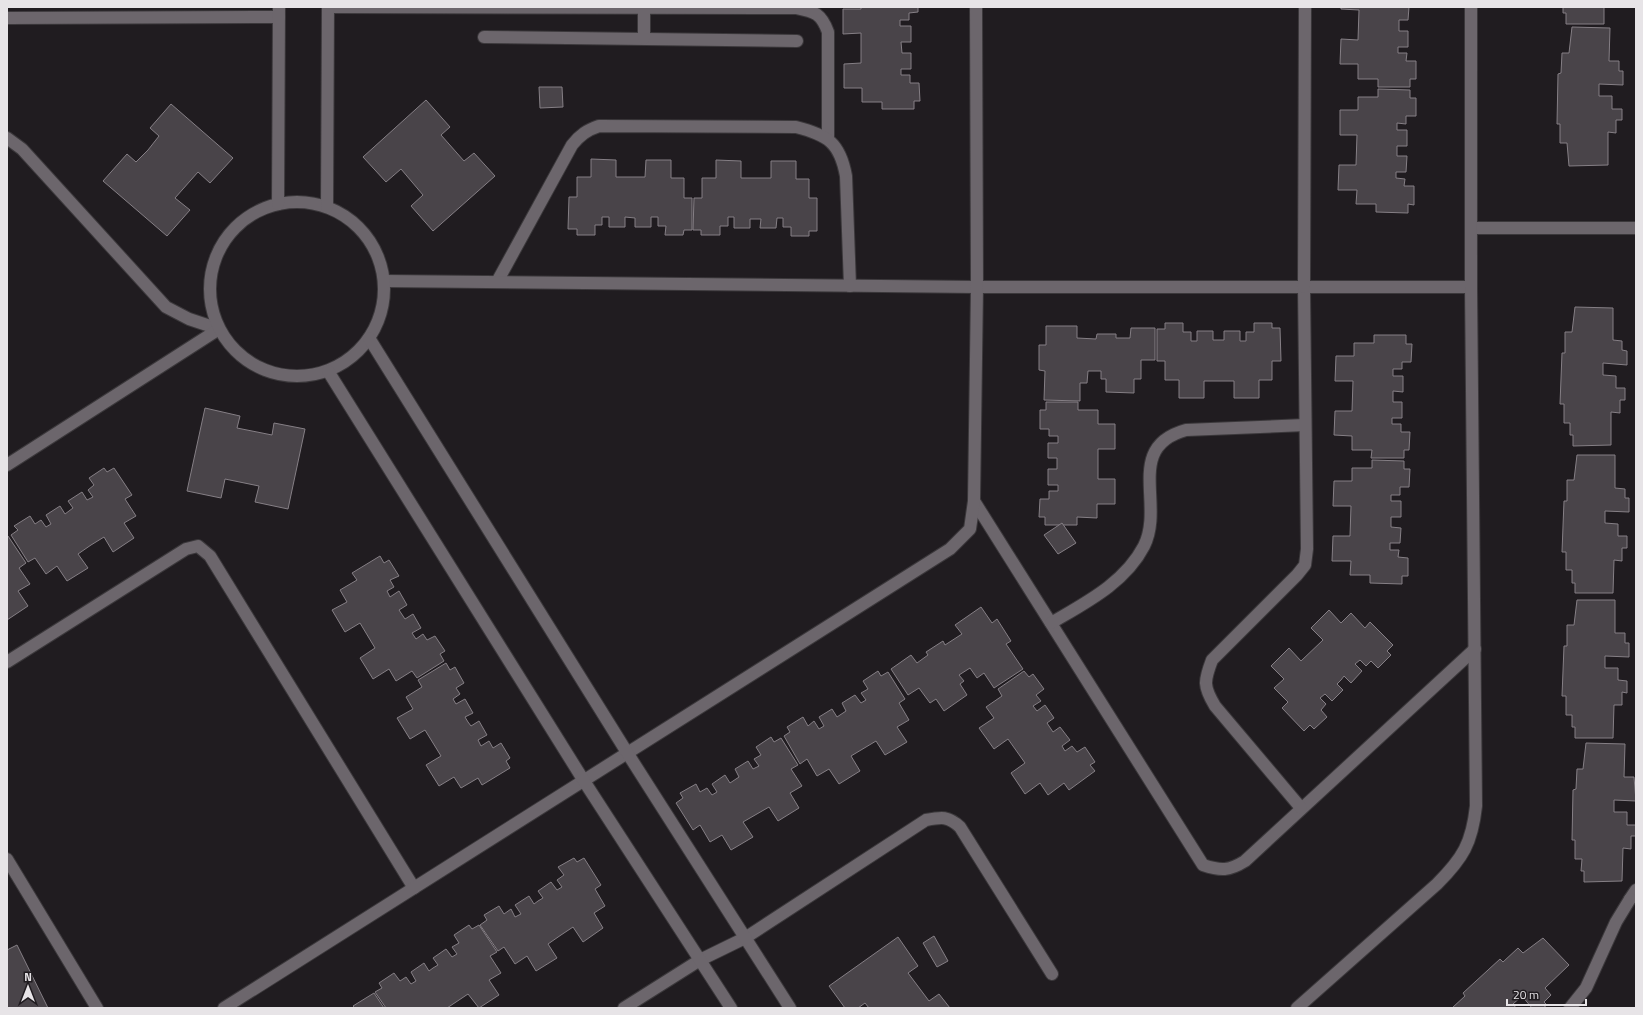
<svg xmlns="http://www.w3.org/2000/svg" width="1643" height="1015" viewBox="0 0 1643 1015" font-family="'Titillium Web',sans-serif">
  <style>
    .building { fill: #494449; stroke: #857f85 }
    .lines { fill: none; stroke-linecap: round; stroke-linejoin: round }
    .service-casing { stroke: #3b383b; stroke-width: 14 }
    .minor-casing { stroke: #3b383b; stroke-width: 14 }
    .tertiary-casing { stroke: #3b383b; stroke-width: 14 }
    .service { stroke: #6c666c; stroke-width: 12 }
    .minor { stroke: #6c666c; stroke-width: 12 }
    .tertiary { stroke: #6c666c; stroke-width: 12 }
  </style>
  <rect width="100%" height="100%" fill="#201c20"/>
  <!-- building -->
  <g class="building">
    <path d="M861 7H918V12L909 13V20H900V26H911V42H901L902 53H911V69H901V75H910V83H919L920 101H914V109H882V102H862V88H844V64L861 63V33L843 34V9H861Z"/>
    <path d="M1341 7H1409L1408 20H1399V31H1408V47H1398V53H1407L1406 61H1416V79H1410V87H1378V79H1358V64H1340L1341 39 1358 40 1359 10 1341 9Z"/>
    <path d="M1563 7H1604V24H1566V13H1563Z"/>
    <path d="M1572 27 1610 28 1609 61H1619V71H1623V85L1599 84V96H1612V109H1622V120H1616V133L1608 132V165L1569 166 1567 143H1560V124H1557L1558 74 1561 73 1562 53H1569Z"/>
    <path d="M539 87H562L563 107 540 108Z"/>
    <path d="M1378 89 1410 90V98H1416V116H1406V124L1397 123V130H1407V146H1397V156H1407L1406 172H1396V178L1405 179 1404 186H1414V205L1408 204V213L1376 212V204H1356L1357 190H1338L1339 165H1356L1357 135H1340V110H1358V97H1378Z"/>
    <path d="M426 100 450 127 441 135 464 161 474 153 495 176 433 231 411 206 423 195 401 169 386 182 363 157Z"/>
    <path d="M171 104 233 158 210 183 198 172 175 198 190 210 167 236 103 181 127 154 136 162 148 150 159 136 150 128Z"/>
    <path d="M591 159 616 160V177H645L646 160H671V178H684V198H692V230H684L683 235H665L666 226H658V217H651V227H635V218L625 217V227H609V217H602V225H595V235H577V229H568L569 197H577V177H591Z"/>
    <path d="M716 160 741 161V178H771V161H796V179H809V198H817V231H809V236H791V227H783V218H777L776 228H760L761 219H750V228H734V217H728V226H720V235H701V230H693L694 198H702V178H716Z"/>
    <path d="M1575 307 1613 308V340L1622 341V350L1627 351V365L1603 363V375L1616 376V388H1625V400H1620V413L1611 412V445L1573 446V435H1570V423H1564V404H1560L1562 353H1565V332H1572Z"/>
    <path d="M1165 323H1183V332H1191V341H1197V331H1213V340H1224V331H1240V341H1246V332H1254V323H1272V328H1280L1281 361H1272V380H1259V398H1234V381H1204V398H1179V380H1165V361H1157V329H1165Z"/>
    <path d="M1046 326H1077V338L1096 339 1097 334H1116V338H1130L1131 328H1155V360H1141V379H1134V393L1106 392V379H1101V371H1088L1087 383H1080V401L1044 400 1045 371 1039 370V345H1046Z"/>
    <path d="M1374 335H1406V344H1412L1411 362H1402V369H1393V376H1403V392L1393 391V402H1402V418H1392V424H1401V432H1410L1409 450H1404V458H1371L1372 450H1352V436L1334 435 1335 411H1352L1353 381H1335L1336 356H1354V343H1374Z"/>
    <path d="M1046 402H1078V410H1098V424H1115V449H1098V479H1115V504H1097V518L1077 517V525H1045V517H1039L1040 499H1049V491H1058V485H1048V469H1057V458H1048V443H1058V436H1049V429H1040V410H1046Z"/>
    <path d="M205 408 240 416 237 428 272 435 274 423 305 429 288 509 255 502 259 486 225 479 221 498 187 491Z"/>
    <path d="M1577 455H1615V488L1625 489V498H1629V512L1605 511V523L1618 524V536H1627V548H1622V561L1614 560 1613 593H1575V583H1572V570H1566V552H1562L1564 501H1567V480H1574Z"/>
    <path d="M1372 460 1404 461V469H1410L1409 487H1400V495H1391V501H1401V517H1391V527L1401 528 1400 543H1390V550H1399L1398 557 1408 558V576H1402V584L1370 583V575H1350L1351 561H1332L1333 536H1350L1351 506H1333L1334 481H1352V468H1372Z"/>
    <path d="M104 468 107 472 114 468 132 495 125 499 136 516 124 523 134 538 113 552 104 537 91 545 78 554 88 568 67 581 57 566 46 574 35 558 28 562 11 535 18 530 14 526 30 516 35 524 41 520 46 527 51 524 46 515 60 506 65 514 73 508 68 501 82 492 87 500 93 497 88 490 94 485 89 478Z"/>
    <path d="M1062 523 1076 543 1058 554 1044 535Z"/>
    <path d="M8 536 26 563 19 568 30 584 18 591 28 606 7 620V537Z"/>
    <path d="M380 556 384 563 389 560 399 576 390 580 394 587 387 591 390 597 399 591 407 605 399 610 405 619 413 614 421 628 412 633 416 639 423 634 427 640 435 636 445 651 440 654 444 661 417 678 412 671 396 681 389 669 373 679 360 658 375 648 360 623 345 632 332 610 347 602 340 590 357 580 352 573Z"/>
    <path d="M1577 600H1615V633H1625V643H1629V657L1605 656V668H1618V680L1627 681V693L1622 692V705H1614L1613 738H1575V727H1572V715H1566V696H1562L1564 646H1567V625H1574Z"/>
    <path d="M981 607 992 623 997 619 1011 641 1006 644 1023 669 994 688 984 673 977 678 970 668 959 675 964 681 960 684 967 695 944 711 936 699 930 703 919 688 908 695 891 669 911 655 917 663 928 655 926 652 943 641 945 645 962 634 955 625Z"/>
    <path d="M1329 610 1341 623 1351 613 1365 628 1370 622 1393 645 1387 651 1391 655 1378 668 1371 661 1366 666 1360 660 1355 664 1362 671 1351 683 1344 676 1341 680 1337 684 1343 690 1332 701 1325 694 1320 698 1326 704 1321 710 1327 717 1314 729 1310 725 1304 731 1282 708 1288 702 1274 688 1284 679 1271 666 1289 648 1301 661 1323 640 1311 628Z"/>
    <path d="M446 663 450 670 455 667 464 683 456 688 460 694 453 699 456 704 465 699 473 713 465 717 468 722 471 726 479 721 487 735 478 740 481 746 489 741 493 748 501 743 510 758 506 761 510 768 482 785 478 778 461 788 454 777 439 786 426 765 441 756 425 730 410 739 397 718 413 709 406 697 422 687 418 680Z"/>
    <path d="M878 671 881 676 888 672 905 699 899 703 909 720 897 727 907 742 885 755 876 741 851 756 860 771 839 784 829 769 817 776 807 759 800 764 784 736 790 732 787 727 803 717 808 726 814 721 819 729 824 726 819 717 832 709 837 717 846 711 842 703 855 695 861 703 866 700 861 693 868 689 863 681Z"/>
    <path d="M1024 671 1029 677 1033 674 1044 689 1036 695 1041 701 1033 706 1037 711 1045 705 1054 718 1047 723 1053 732 1060 727 1070 740 1062 746 1065 751 1072 746 1077 752 1085 747 1095 762 1090 765 1095 771 1069 790 1064 783 1048 795 1040 783 1025 794 1011 773 1025 763 1008 739 994 749 979 728 994 718 986 707 1002 696 998 689Z"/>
    <path d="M771 737 774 742 781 738 798 765 791 769 802 786 790 793 799 808 778 821 769 807 743 822 753 837 731 850 722 835 710 842 700 825 693 830 676 803 683 798 680 793 696 784 700 792 707 788 712 795 717 792 712 784 725 775 730 783 739 777 735 769 748 761 753 769 759 766 754 759 761 755 756 747Z"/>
    <path d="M1586 743 1625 744 1624 777H1634L1636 801 1614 800V812H1627V825H1636V836H1631V849L1623 848 1622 881 1584 882V871H1581L1582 859H1575V840H1572L1573 790 1576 789 1577 769H1583Z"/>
    <path d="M574 858 577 862 584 858 601 885 595 889 605 906 594 913 603 928 583 942 573 927 561 935 548 944 557 958 536 971 527 956 515 964 504 947 498 951 480 925 487 920 484 915 499 906 504 914 511 909 515 917 521 914 515 905 529 896 534 904 538 901 543 898 538 891 551 882 557 890 562 887 557 880 564 875 558 867Z"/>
    <path d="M469 925 472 929 479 925 497 952 490 956 501 973 489 980 499 995 479 1008 468 994 447 1008H386L375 992 382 988 379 983 394 973 400 981 406 977 411 984 416 981 411 972 424 963 429 971 433 968 438 965 433 958 446 949 452 957 457 954 452 947 459 943 454 935Z"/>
    <path d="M934 936 948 961 937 967 923 943Z"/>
    <path d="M898 937 918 966 908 973 929 1001 939 994 950 1008H869L865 1003 858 1008H845L829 986Z"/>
    <path d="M1543 938 1569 965 1545 988 1551 995 1544 1002 1547 1005 1543 1008H1532L1522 996 1513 1004 1516 1008H1452L1465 996 1463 993 1500 959 1503 962 1518 948 1523 953Z"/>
    <path d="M17 945 48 1008H7V950Z"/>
    <path d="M374 993 384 1008H355L353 1006Z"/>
  </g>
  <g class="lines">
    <!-- service casing -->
    <g class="service-casing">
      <g id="service">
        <path d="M328 7 796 8C815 12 821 13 828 32V139"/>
        <path d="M7 18 279 17"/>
        <path d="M484 37 797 41"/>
        <path d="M644 38V7"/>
        <path d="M7 138 22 149 166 307 189 319 219 329"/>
        <path d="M497 282 572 145C580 135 587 130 599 126L796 127C828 135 840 143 846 176L850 286"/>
        <path d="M974 501 1203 865C1221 871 1229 871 1245 861L1475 649"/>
        <path d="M1051 623C1085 603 1125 583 1144 546 1165 504 1124 447 1186 430L1305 425"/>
        <path d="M7 662 186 549 198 546 210 556 414 888"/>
        <path d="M1301 808 1215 706C1203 686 1204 681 1212 660L1297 575 1305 565 1307 549 1304 287"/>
        <path d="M1630 899 1636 890"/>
        <path d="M624 1008 700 960 745 938 926 820C942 817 948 816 960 827L1052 974"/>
      </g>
    </g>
    <!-- minor casing -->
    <g class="minor-casing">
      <g id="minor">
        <path d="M1471 228H1636"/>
        <path d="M385 281 977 287H1471"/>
        <path d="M1304 287 1305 7"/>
        <path d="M7 465 219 329"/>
        <path d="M7 859 97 1008"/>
        <path d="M224 1008 950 549 970 529 974 501 977 287 976 7"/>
        <path d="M1297 1008 1437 884C1463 858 1472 843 1476 806L1471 287V7"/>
        <path d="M1570 1008 1586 988 1616 922 1630 899"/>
      </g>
    </g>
    <!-- tertiary casing -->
    <g class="tertiary-casing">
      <g id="tertiary">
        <circle cx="297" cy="289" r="87"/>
        <path d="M278 204 279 7"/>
        <path d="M327 207 328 7"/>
        <path d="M369 338 628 754 790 1008"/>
        <path d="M328 371 584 781 731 1008"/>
      </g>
    </g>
    <!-- service -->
    <use href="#service" class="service"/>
    <!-- minor -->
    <use href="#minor" class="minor"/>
    <!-- tertiary -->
    <use href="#tertiary" class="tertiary"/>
  </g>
  <!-- border -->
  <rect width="1643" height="1015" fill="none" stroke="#e7e4e7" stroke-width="16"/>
  <!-- north arrow -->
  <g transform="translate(28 987)" stroke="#201c20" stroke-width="3" paint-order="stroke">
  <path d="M0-3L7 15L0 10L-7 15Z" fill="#e7e4e7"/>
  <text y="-6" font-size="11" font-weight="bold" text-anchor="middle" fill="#e7e4e7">N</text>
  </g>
  <!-- scale -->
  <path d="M1507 999v6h79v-6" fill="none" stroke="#e7e4e7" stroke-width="2"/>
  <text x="1513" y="999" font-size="12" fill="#e7e4e7" stroke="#201c20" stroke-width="3" paint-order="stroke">20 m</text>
</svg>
